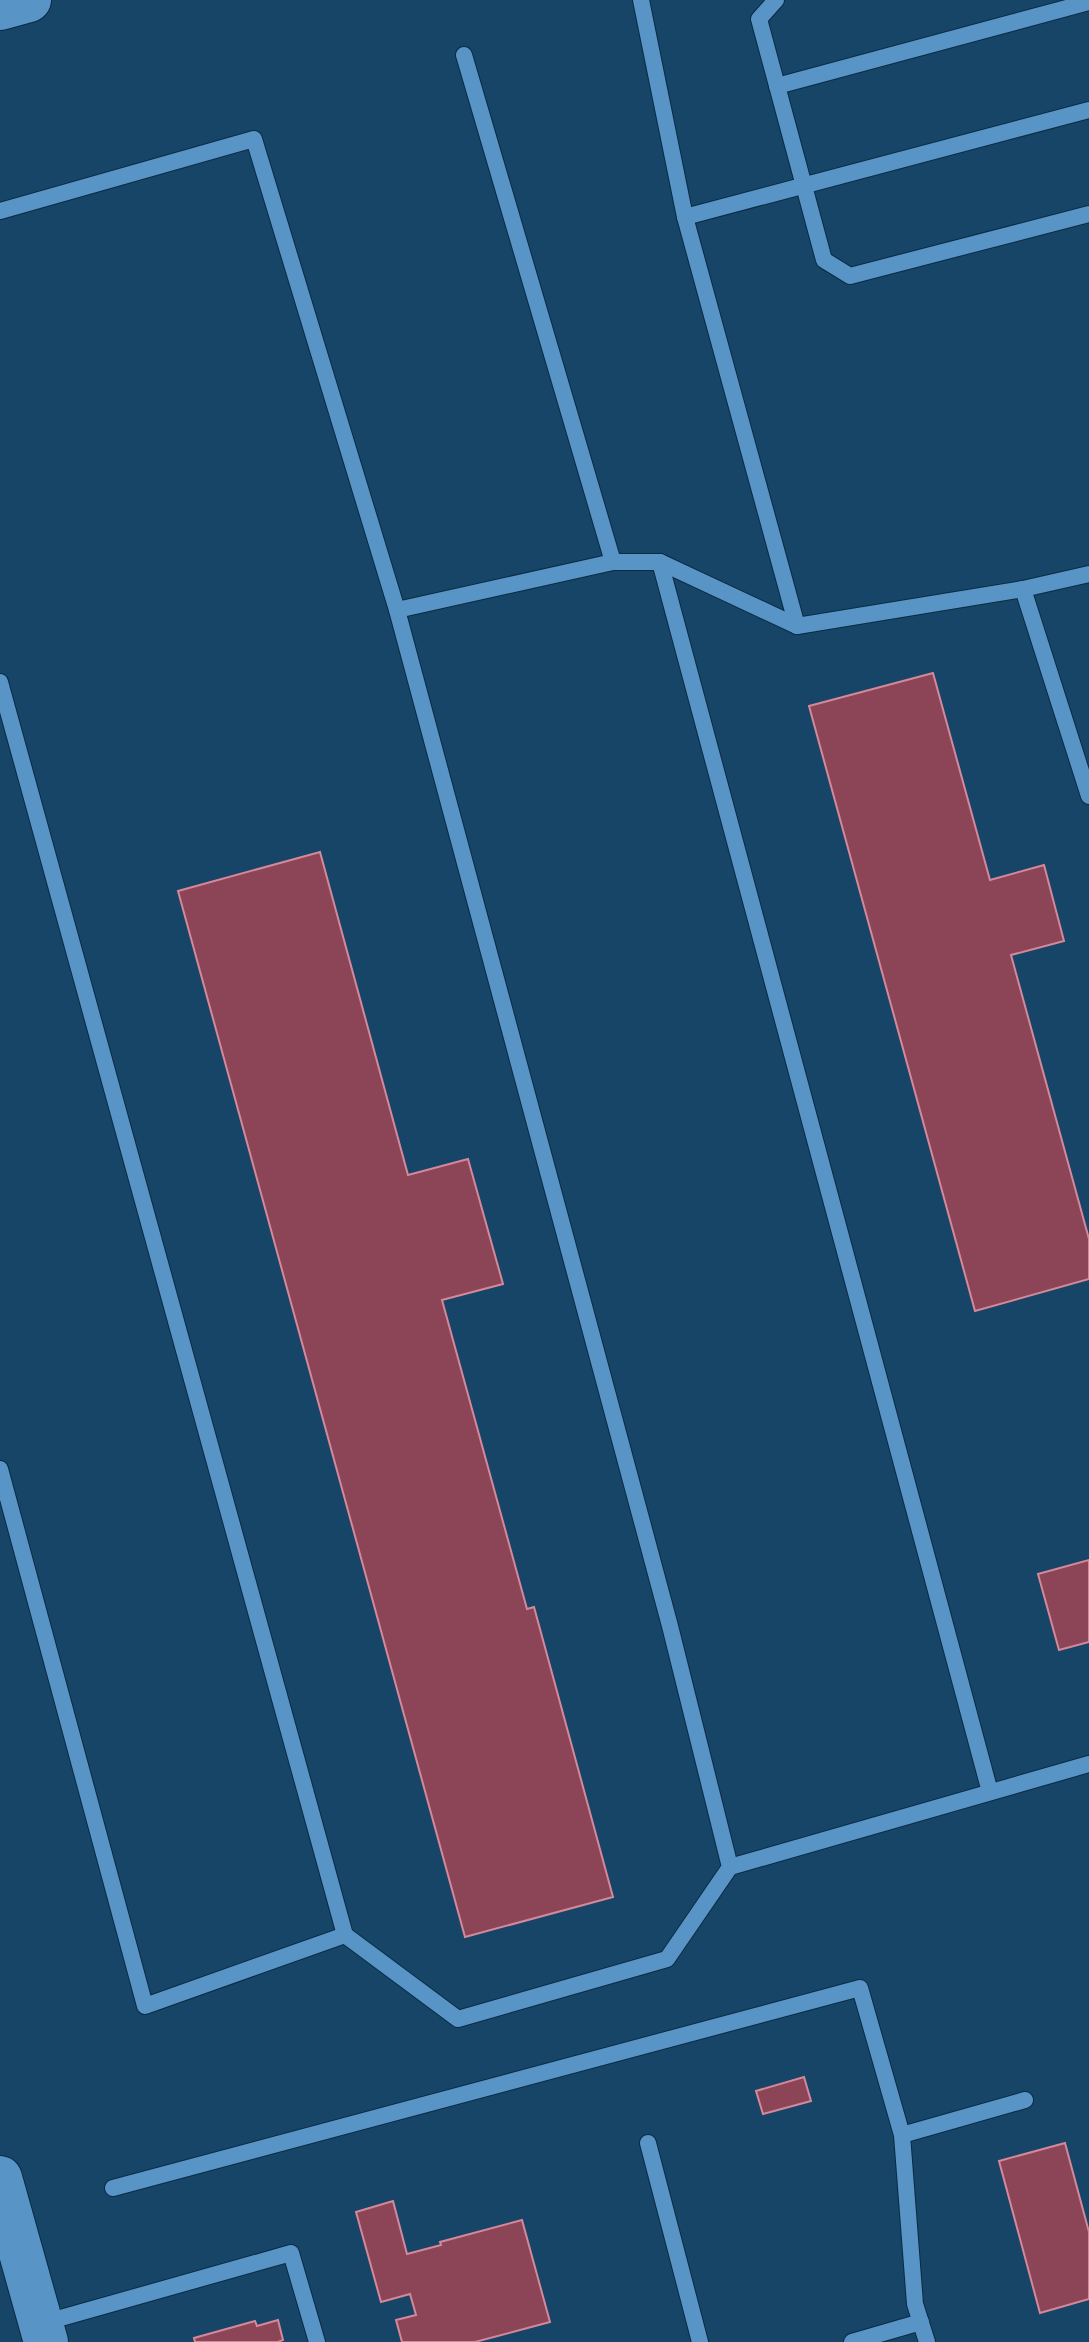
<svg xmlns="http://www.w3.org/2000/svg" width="1089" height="2342" viewBox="0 0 1089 2342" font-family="Jost,sans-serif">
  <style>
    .building { fill: #8b4557; stroke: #d5889a; stroke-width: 2 }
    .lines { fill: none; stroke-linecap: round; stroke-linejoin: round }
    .lane-casing { stroke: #0a2b43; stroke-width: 18 }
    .secondary-casing { stroke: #0a2b43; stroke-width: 46 }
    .lane { stroke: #5894c5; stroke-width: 16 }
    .secondary { stroke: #5894c5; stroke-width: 44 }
  </style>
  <rect width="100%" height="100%" fill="#174568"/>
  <!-- building -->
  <g class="building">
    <path d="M933 673 990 880 1044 865 1064 941 1011 955 1089 1239V1279L975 1311 809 706Z"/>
    <path d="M320 852 408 1175 468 1159 503 1284 442 1300 527 1609 534 1607 613 1897 465 1937 178 891Z"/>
    <path d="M1089 1560V1642L1059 1650 1038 1574Z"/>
    <path d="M804 2077 811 2101 763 2114 756 2091Z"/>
    <path d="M1065 2143 1089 2232V2299L1040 2313 999 2161Z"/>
    <path d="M393 2201 407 2254 441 2245 440 2242 522 2220 550 2322 475 2342H402L396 2320 416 2315 410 2294 381 2302 356 2212Z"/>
    <path d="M278 2320 283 2340 278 2342H195L194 2338 255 2321 257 2326Z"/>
  </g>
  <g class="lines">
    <!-- lane casing -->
    <g class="lane-casing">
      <g id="lane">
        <path d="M641 0 685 217 797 626"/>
        <path d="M776 0 759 19 824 260 850 276 1089 214"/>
        <path d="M464 55 613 562"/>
        <path d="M777 86 1089 2"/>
        <path d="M0 211 254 139 397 610 670 1626 730 1867 667 1959 458 2019 345 1935"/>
        <path d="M685 217 1089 110"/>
        <path d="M660 562 990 1792"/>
        <path d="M1023 589 1089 796"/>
        <path d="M397 610 613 562H660L797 626 1023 589 1089 574"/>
        <path d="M0 682 345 1935 145 2006 0 1469"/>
        <path d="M730 1867 1089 1764"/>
        <path d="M648 2143 700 2342"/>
        <path d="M113 2188 860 1988 902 2135"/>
        <path d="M43 2323 291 2253 317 2342"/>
        <path d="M852 2342 921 2322"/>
        <path d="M927 2342 915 2304 902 2135 1025 2100"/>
      </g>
    </g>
    <!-- secondary casing -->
    <g class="secondary-casing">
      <g id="secondary">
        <path d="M0 8 29 0"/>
        <path d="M0 2178 46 2342"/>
      </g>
    </g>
    <!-- lane -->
    <use href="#lane" class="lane"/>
    <!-- secondary -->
    <use href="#secondary" class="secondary"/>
  </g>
</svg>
